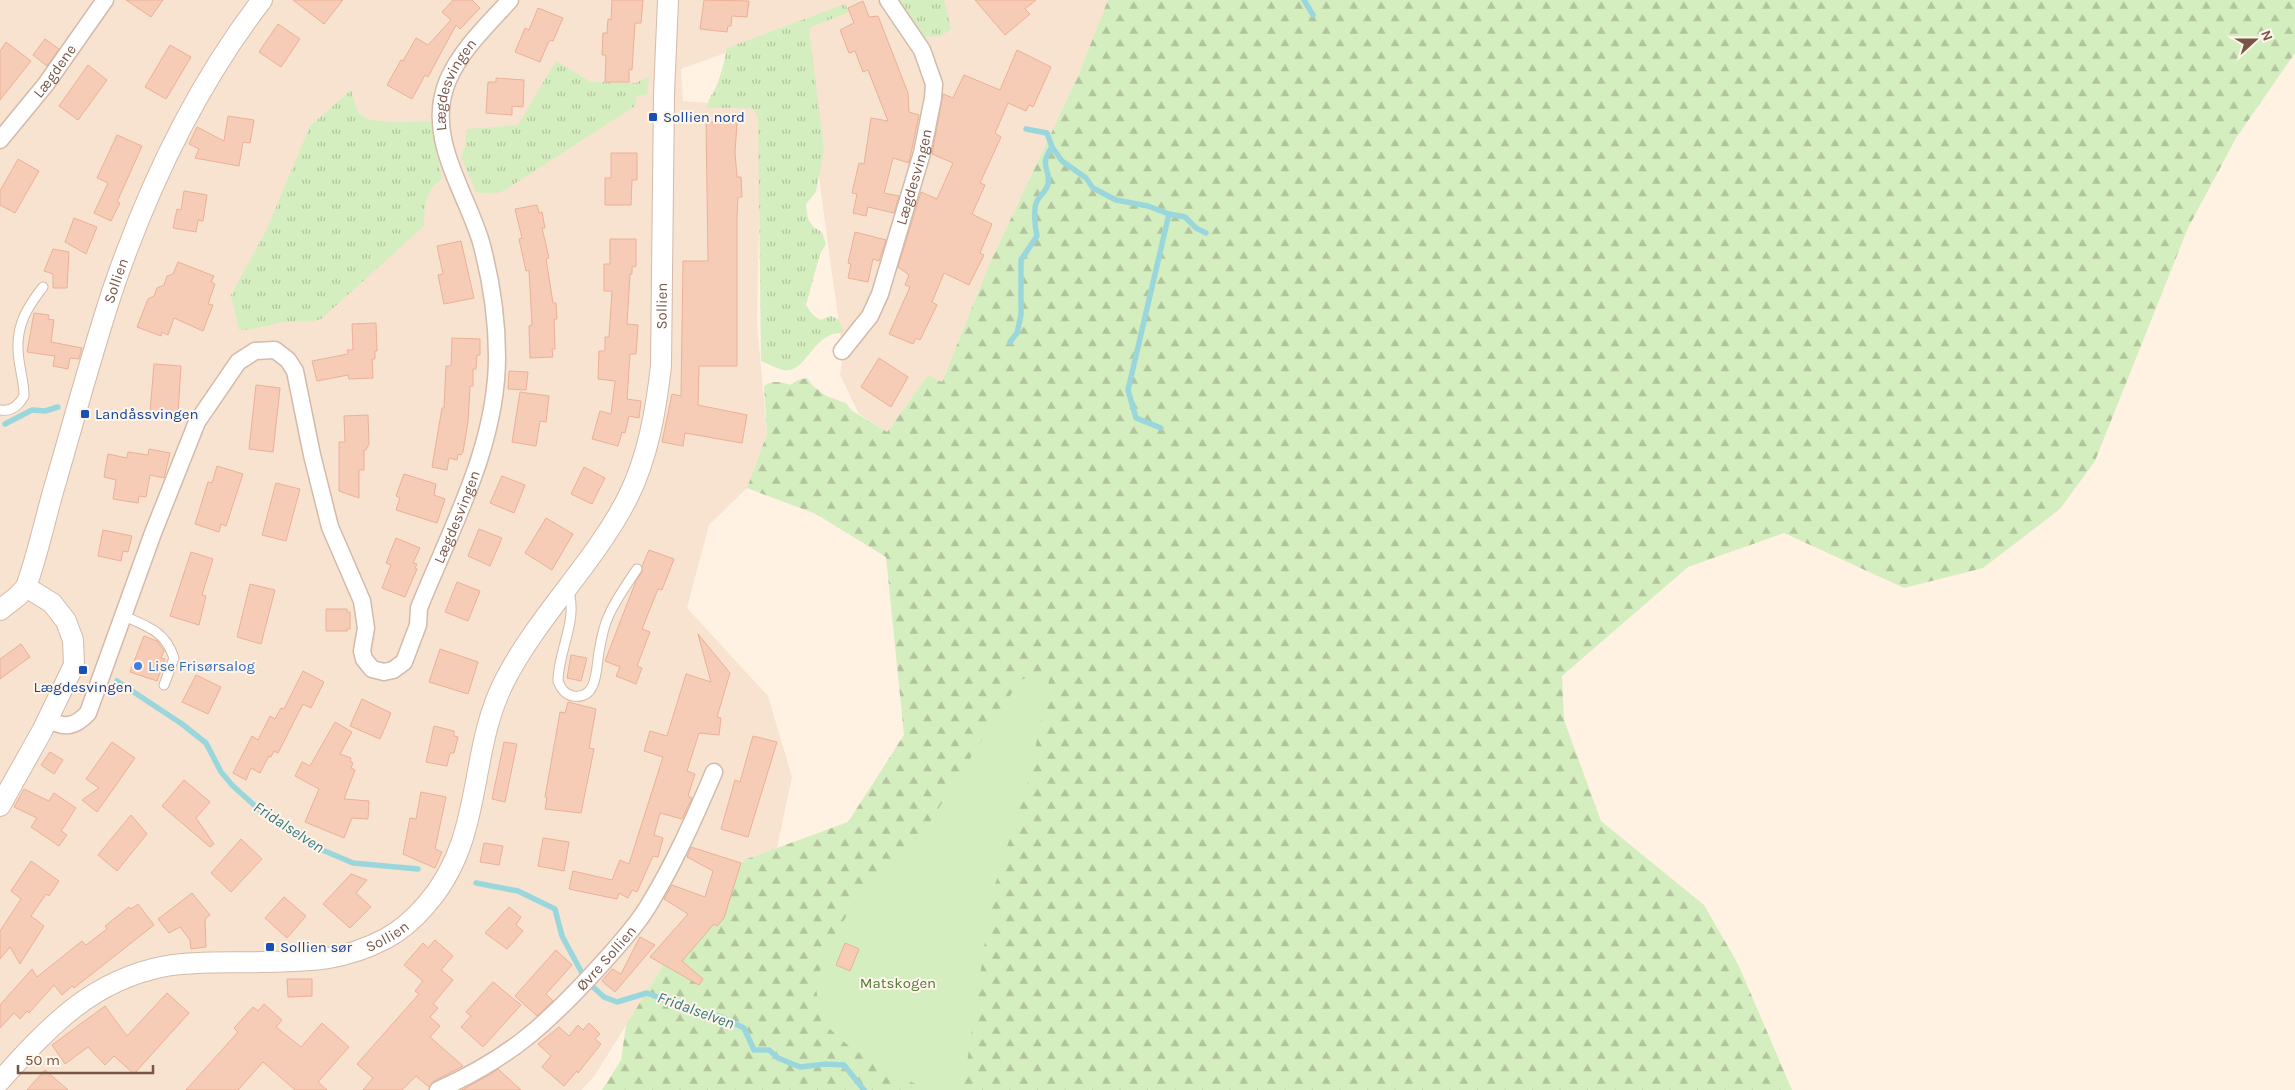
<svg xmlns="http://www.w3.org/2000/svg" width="2295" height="1090" viewBox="0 0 2295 1090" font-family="Karla,sans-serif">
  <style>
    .residential { fill: #f7e3d0 }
    .grass { fill: url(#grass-tufts) }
    .forest { fill: url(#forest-firs) }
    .garden { fill: #d5eebf }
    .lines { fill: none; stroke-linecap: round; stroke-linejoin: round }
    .stream { stroke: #9ad7dd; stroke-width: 5.5 }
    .building { fill: #f7ccb7; stroke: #ebb096 }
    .service-casing { stroke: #d3baaa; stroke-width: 11 }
    .minor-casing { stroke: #d3baaa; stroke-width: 19 }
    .tertiary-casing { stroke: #d3baaa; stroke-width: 22 }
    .service { stroke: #fff; stroke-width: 9 }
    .minor { stroke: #fff; stroke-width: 16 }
    .tertiary { stroke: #fff; stroke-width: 20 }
    .transit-dot { fill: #1a4fb4; stroke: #fff6eb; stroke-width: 2 }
    .shop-dot { fill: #3f7fe0; stroke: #fff6eb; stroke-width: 2 }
    .labels { text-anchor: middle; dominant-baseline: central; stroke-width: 4; stroke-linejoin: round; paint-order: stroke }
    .street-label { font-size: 15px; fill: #795546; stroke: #fff6eb }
    .transit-label { font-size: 15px; fill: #164399; stroke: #fff6eb; text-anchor: start }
    .shop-label { font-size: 15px; fill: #366cbe; stroke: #fff6eb; text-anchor: start }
    .park-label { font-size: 15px; fill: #527a3a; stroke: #fff6eb }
    .water-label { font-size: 16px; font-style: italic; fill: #377981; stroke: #fff6eb }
  </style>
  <defs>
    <pattern id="grass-tufts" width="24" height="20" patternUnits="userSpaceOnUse" patternTransform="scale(1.25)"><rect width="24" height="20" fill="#d5eebf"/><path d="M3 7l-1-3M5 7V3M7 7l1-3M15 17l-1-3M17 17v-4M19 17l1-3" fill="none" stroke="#b2c49d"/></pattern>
    <pattern id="forest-firs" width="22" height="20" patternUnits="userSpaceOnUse" patternTransform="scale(1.25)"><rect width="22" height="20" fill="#d5eebf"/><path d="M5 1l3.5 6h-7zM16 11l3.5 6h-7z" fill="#b2c49d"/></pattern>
  </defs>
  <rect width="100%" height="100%" fill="#fff2e3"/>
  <!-- residential -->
  <path class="residential" d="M0 0H1108L1078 76 989 265 942 382 928 375 887 432 859 414 840 375 843 354 821 193 803 25 681 69 683 101 761 107 757 323 767 434 747 488 709 525 687 608 768 696 792 777 777 848 744 860 674 948 595 1075 582 1090H0Z"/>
  <!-- grass -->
  <g class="grass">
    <path d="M896 0H944L951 29 941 36 920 37Z"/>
    <path d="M845 4 849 12 809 28 824 150 816 192 806 204C807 218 808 225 822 232L826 244 820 254 806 305 812 314 820 320 831 316 838 319 843 330 841 333C812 333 807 374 783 370 776 368 768 364 761 361L758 117 754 110 749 108H707C708 99 711 96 715 89 721 76 724 62 727 48Z"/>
    <path d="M556 61 591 82 636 83 649 76 647 94 637 96 635 106 505 190 493 194 476 192 461 157 465 146 467 129 518 125Z"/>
    <path d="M351 90C354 98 355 109 361 115 372 126 415 121 431 122L442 179C425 189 424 208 424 226L321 319C308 324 295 320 282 322 267 325 255 330 239 330L231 295 266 231 310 126Z"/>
  </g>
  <!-- forest -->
  <path class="forest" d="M1108 0H2295V53L2236 138 2188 228 2095 461 2060 509 1983 568 1904 588 1784 533 1688 567 1562 676 1564 720 1601 821 1704 905 1738 964 1792 1090H602L621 1060 626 1025 674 948 744 860 848 822 904 735 886 557 816 514 747 488 767 434 764 386C773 380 780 382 790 385L798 380 807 378 813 386 826 396 846 403 851 410 887 432 928 375 942 382 989 265 1078 76Z"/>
  <!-- garden -->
  <path class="garden" d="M1051 671 1030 774 992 894 963 1090H926L851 1048 821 1021 816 988 825 951 852 907 909 855 1020 680Z"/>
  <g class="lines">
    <!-- stream -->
    <g class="stream">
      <path d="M1304 0 1313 15"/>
      <path d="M1052 147 1062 161 1086 178 1093 188 1116 200 1148 206 1169 214 1185 217 1196 228 1206 233"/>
      <path d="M1010 342 1017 333 1021 315V260L1037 236C1035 228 1033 208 1037 201 1040 195 1046 192 1048 184 1051 168 1038 167 1052 147L1047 133 1026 129"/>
      <path d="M5 424 32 410 45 411 58 407"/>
      <path d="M1161 428 1136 418 1128 390 1169 214"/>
      <path d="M117 681 182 724 206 743 221 772 233 786 264 814 313 846 353 863 418 869"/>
      <path d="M476 883 518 891 555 909 562 936 582 973"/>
      <path d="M593 987 604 997 617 1002 647 993 707 1016H719L744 1028 754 1050H769L778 1058 800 1067 826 1064 844 1065 864 1090"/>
    </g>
  </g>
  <!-- building -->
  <g class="building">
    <path d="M126 0H163L151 17Z"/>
    <path d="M293 0H343L324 24Z"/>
    <path d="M453 0H472L480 8 460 29 456 25 428 77 425 75 412 99 387 85 401 60 403 61 416 38 428 45 451 20 442 12Z"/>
    <path d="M612 0H643L641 23H635L632 70 629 69V82H605L606 55H602L603 33H607L608 19 611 20Z"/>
    <path d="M704 0 749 1 747 17 732 16 731 26H728L727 32 700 29Z"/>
    <path d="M975 0H1036L1025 9 1030 14 1005 35Z"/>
    <path d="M863 1 869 17 878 16 908 93 909 112 919 115 909 163 893 158 884 193 899 196 894 213 868 207 866 216 853 213 857 194 852 193 859 163 864 164 871 118 888 121 868 70 863 72 855 51 849 53 840 30 854 23 848 8Z"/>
    <path d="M538 8 563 18 553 41 551 40 548 43 540 62 515 52 525 28 529 30Z"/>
    <path d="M278 24 300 39 281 67 259 52Z"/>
    <path d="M45 39 59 49 47 66 33 55Z"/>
    <path d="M6 42 31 61 0 100V51Z"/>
    <path d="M170 45 191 57 166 99 145 87Z"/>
    <path d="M1017 50 1051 67 1033 107 1029 105 1026 111 1008 103 995 133 1001 137 980 183 985 185 972 214 992 224 980 253 984 255 969 285 944 273 932 302 937 305 920 340 916 338 913 344 889 334 910 287 905 285 909 275 898 267 921 192 937 199 953 163 932 154 943 94 953 98 964 75 1000 90Z"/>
    <path d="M88 65 107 80 78 120 59 106Z"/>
    <path d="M496 78 524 80 523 107 512 106V115L486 113 488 82H496Z"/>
    <path d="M228 116 254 120 250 143 243 142 239 166 195 158 199 149 189 144 197 127 224 141Z"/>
    <path d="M706 122 737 123 735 152 737 177H741L742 197H738L737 216V366H699L698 405 747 415 742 443 685 433 683 446 662 442 672 394 681 396 683 261H708Z"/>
    <path d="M117 135 142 146 117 202 120 203 111 221 94 213 108 183 97 178Z"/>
    <path d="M611 153H637V180H632L631 205H605V178H611Z"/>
    <path d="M18 159 39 171 15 213 0 205V191Z"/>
    <path d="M184 191 207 195 203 221 198 220 196 232 173 228 177 209 181 210Z"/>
    <path d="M537 205 539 213 542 212 545 228H542L549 258 546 259 553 303H556L557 319H554L555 349H552L553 357 530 358 529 326 532 325 529 270 526 271 519 239 522 238 515 209Z"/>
    <path d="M74 218 97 227 86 254 65 242Z"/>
    <path d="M855 232 886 240 879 261 873 259 868 282 848 278 851 264 848 263Z"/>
    <path d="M610 239H636V266L632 267V274H630L627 324 638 325 637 340 636 354H630L627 399 641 401 639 418 629 416 625 433 622 432 618 446 592 439 600 411 611 414 615 381 598 379 599 351H605V337H609L612 291H604V264H610Z"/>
    <path d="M461 241 474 298 444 304 438 275 443 274 437 246Z"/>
    <path d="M53 249 69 252 67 288H53V274L44 271Z"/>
    <path d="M178 262 214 276 211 282 215 284 208 304 213 305 203 331 174 318 168 335 162 332 161 336 137 327 148 299 154 296 157 288 164 285 167 276 173 274Z"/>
    <path d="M34 313 49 315 48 319 54 320 51 342 82 348 79 359 70 358 68 369 53 366 55 356 27 352Z"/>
    <path d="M376 323 377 351H375V359H372L373 378 349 379 348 375 317 381 312 361 348 354 347 350H353L352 324Z"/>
    <path d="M452 338 480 339V355H477L476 369H473V386H470L468 422 463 452 461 455 458 454 457 460 449 458 447 470 432 467 442 408H444L446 366H451Z"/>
    <path d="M879 358 908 377 891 407 861 387Z"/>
    <path d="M154 364 181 366 178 414 150 412Z"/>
    <path d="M509 371 528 372 526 390 508 389Z"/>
    <path d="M256 385 280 388 273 452 249 449Z"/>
    <path d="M520 392 549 396 546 422 540 421 536 446 512 442Z"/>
    <path d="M368 415 369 444 366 450H364V470H359V498L339 491V442H345L344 416Z"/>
    <path d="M149 449 170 453 164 478 150 475 146 497 139 496 138 503 113 499 116 480 104 477 108 454 127 458 128 452 148 455Z"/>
    <path d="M217 466 243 474 226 526 221 524 219 532 195 524 208 482 212 483Z"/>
    <path d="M584 467 605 478 592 504 571 494Z"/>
    <path d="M404 474 436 484 434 495 445 499 437 523 396 510 400 498 396 496Z"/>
    <path d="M502 476 525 485 514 513 490 503Z"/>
    <path d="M276 483 300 489 286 541 262 535Z"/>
    <path d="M546 518 573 534 552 570 525 553Z"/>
    <path d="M479 529 502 538 490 566 468 556Z"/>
    <path d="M103 530 132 536 128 552 123 551 121 561 98 556Z"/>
    <path d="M396 538 420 548 413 563 417 564 415 568 417 569 405 597 382 588 391 565 386 563Z"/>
    <path d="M649 550 674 559 662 590 658 589 642 629 650 632 637 666 642 668 636 684 616 676 620 667 605 661 636 581 642 572V566Z"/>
    <path d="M191 552 213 559 202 595 206 596 199 625 170 616Z"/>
    <path d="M457 582 480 591 468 621 445 612Z"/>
    <path d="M250 584 275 590 261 644 237 637Z"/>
    <path d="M326 609H347V612H350V629H347V631H326Z"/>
    <path d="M698 634 730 673 717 717 721 718 719 735 699 733 687 771 695 774 688 796 692 798 682 819 660 813 654 835 663 838 658 857 653 856 637 892 632 890 628 898 619 893 617 899 569 889 573 871 612 880 620 860 629 864 663 757 644 751 650 731 667 736 686 674 711 682Z"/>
    <path d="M144 636 157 641 164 651 161 658 165 659 157 681 130 672Z"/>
    <path d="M21 644 30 657 0 679V659Z"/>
    <path d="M440 649 478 662 468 694 429 682Z"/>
    <path d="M571 655 587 658 581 681 567 678Z"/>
    <path d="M303 671 324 682 311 708 303 704 278 753 274 751 271 757 269 756 260 773 251 768 246 780 233 773 252 736 258 740 270 716 275 719 281 708 284 709Z"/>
    <path d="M196 675 221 687 208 714 182 702Z"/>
    <path d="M362 699 391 713 380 739 350 726Z"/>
    <path d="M568 702 596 709 589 748 594 749 581 813 545 809 547 797H545L560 712 565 713Z"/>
    <path d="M335 722 352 732 340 754 351 758 350 761 353 763 351 768 355 770 344 799 369 801 368 819 352 818 344 838 305 822 319 789 295 776 302 762 310 766Z"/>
    <path d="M434 726 454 731V736L458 737 454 753H450L447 766 426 762Z"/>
    <path d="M753 736 777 742 748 837 721 829 735 780 740 782Z"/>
    <path d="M112 742 135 758 97 812 82 800 99 788 86 779Z"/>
    <path d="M504 742 517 744 505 802 492 799Z"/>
    <path d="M50 752 63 760 54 774 41 765Z"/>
    <path d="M184 780 210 802 196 818 214 844 210 847 162 806Z"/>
    <path d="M24 789 49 801 54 793 76 808 61 831 67 835 59 846 31 827 37 818 14 807Z"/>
    <path d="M421 792 446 797 435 849 442 852 435 868 403 854 410 818 416 819Z"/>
    <path d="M131 815 147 834 117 871 98 855Z"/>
    <path d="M543 838 569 842 564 871 538 866Z"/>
    <path d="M241 839 262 859 231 892 211 873Z"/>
    <path d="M484 843 503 846 499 865 480 862Z"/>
    <path d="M691 847 741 863 724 918 717 926 714 924 682 961 703 979 699 985 650 957 688 914 664 899 672 885 705 897 713 871 687 857Z"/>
    <path d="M31 861 59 881 49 896 46 894 31 916 44 926 20 964 10 947 0 959V931L21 899 11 891Z"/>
    <path d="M351 874 367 880 356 893 371 907 350 928 323 904Z"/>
    <path d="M192 893 210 915 205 919 206 947 191 949 190 940 180 927 169 933 158 919Z"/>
    <path d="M284 897 306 916 287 938 265 918Z"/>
    <path d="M138 904 154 925 74 988 72 986 62 995 54 985 29 1013 27 1011 20 1019 14 1013 0 1028V1005L32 969 37 977 82 941 86 945 107 929 105 926 129 907 131 909Z"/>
    <path d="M509 907 521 917 516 925 523 931 507 949 485 933Z"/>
    <path d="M640 937 655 945 615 992 602 981 612 969 621 974Z"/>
    <path d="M435 940 453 956 441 970 453 980 433 1004 438 1008 430 1017 440 1026 430 1037 463 1066 434 1081 429 1087 416 1076 402 1090H363L373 1078 357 1064 419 994 415 991 423 981 404 965 423 943 428 948Z"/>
    <path d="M845 943 859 949 850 971 836 965Z"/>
    <path d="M556 950 572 965 546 994 553 1001 537 1016 515 996Z"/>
    <path d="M287 979H312V996L288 997Z"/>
    <path d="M493 982 521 1005 483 1047 461 1027 471 1016 466 1012Z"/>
    <path d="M167 993 189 1013 134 1074 114 1056 105 1065 88 1047 65 1064 52 1045 105 1006 127 1036Z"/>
    <path d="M264 1004 282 1020 276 1027 301 1047 322 1023 349 1047 318 1082 327 1090H295L263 1062 238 1090H186L238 1032 234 1028 243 1018 253 1007 258 1011Z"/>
    <path d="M589 1023 600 1034 595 1039 601 1044 578 1073 577 1071 564 1086 542 1067 551 1056 538 1044 559 1027 569 1036 578 1025 583 1030Z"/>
    <path d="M498 1069 521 1090H462L491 1074Z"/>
    <path d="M45 1070 68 1090H27Z"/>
  </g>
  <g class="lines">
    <!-- service casing -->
    <g class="service-casing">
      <g id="service">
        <path d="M0 410C11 412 19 405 24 396 24 379 18 365 18 348 17 324 28 306 43 287"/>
        <path d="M568 589C579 619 558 651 558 681 560 687 565 695 573 696 598 700 596 668 599 652 601 640 603 627 609 615 616 599 627 584 637 569"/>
        <path d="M124 616C148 627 165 631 174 658L164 685"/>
      </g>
    </g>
    <!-- minor casing -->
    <g class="minor-casing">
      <g id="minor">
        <path id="s1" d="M0 140 46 84 105 0"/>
        <path id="s2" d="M842 351 870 316 880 294 922 153 933 98 934 84 922 50 888 0"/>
        <path id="s3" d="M48 719C64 729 75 727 88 713L153 533 197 422 238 362 255 351 275 350 288 360 295 371 312 455 330 527 362 601 366 628 362 651 364 659 372 669 384 672 393 670 404 662 418 625 419 608C451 528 497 446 497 357 497 319 491 279 481 242 465 189 424 136 448 80 462 48 488 25 510 0"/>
        <path id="s4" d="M438 1090C510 1058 547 1024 599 967 616 948 634 929 647 908 674 864 694 819 714 772"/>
      </g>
    </g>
    <!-- tertiary casing -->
    <g class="tertiary-casing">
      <g id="tertiary">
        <path id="s5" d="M0 610 18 596 26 587C39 551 46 514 57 478 75 416 92 353 112 292 147 189 195 87 262 0"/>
        <path d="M0 806 42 731 74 665 73 640 66 621 52 603 26 587"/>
        <path id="s6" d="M0 1081C49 1027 91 980 166 966 197 961 231 963 263 962 310 961 343 961 385 939 402 930 414 919 426 905 485 838 467 756 504 682 538 615 594 564 628 497 648 457 656 410 661 366L664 94 668 0"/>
      </g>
    </g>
    <!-- service -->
    <use href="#service" class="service"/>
    <!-- minor -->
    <use href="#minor" class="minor"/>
    <!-- tertiary -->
    <use href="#tertiary" class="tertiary"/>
  </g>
  <!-- markers -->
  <g class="transit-dot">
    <rect x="648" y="112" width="10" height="10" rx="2.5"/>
    <rect x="80" y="409" width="10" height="10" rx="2.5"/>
    <rect x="78" y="665" width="10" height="10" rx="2.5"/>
    <rect x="265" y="942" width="10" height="10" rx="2.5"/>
  </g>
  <circle class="shop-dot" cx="138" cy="666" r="5"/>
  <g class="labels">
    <!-- street labels -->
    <g class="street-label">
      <text stroke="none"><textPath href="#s1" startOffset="88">Lægdene</textPath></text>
      <text stroke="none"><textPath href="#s3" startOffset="1451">Lægdesvingen</textPath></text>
      <text stroke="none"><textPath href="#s2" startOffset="191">Lægdesvingen</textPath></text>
      <text stroke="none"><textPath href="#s5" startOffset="354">Sollien</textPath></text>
      <text stroke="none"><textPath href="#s6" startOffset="1140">Sollien</textPath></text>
      <text stroke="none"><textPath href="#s3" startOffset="1001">Lægdesvingen</textPath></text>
      <text stroke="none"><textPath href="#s6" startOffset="432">Sollien</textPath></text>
      <text stroke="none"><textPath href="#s4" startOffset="216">Øvre Sollien</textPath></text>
    </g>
    <!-- transit labels -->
    <g class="transit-label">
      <text x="663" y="117">Sollien nord</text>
      <text x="95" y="414">Landåssvingen</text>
      <text x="83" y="687" text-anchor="middle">Lægdesvingen</text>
      <text x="280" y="947">Sollien sør</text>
    </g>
    <!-- shop labels -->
    <g class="shop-label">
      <text x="148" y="666">Lise Frisørsalog</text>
    </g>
    <!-- park labels -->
    <g class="park-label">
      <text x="898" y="983">Matskogen</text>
    </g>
    <!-- water labels -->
    <g class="water-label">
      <text transform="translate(289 827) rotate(33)">Fridalselven</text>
      <text transform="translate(696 1010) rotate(20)">Fridalselven</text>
    </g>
  </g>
  <!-- north arrow -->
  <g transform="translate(2255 40) rotate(69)" stroke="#fff6eb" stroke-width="4" paint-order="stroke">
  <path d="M0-4L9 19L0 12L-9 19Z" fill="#795546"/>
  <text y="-8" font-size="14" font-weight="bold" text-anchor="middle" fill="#795546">N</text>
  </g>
  <!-- scale -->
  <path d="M18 1065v8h135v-8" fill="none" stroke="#795546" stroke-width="2.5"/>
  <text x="25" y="1065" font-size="15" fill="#795546" stroke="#fff6eb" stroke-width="4" paint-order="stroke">50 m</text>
</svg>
